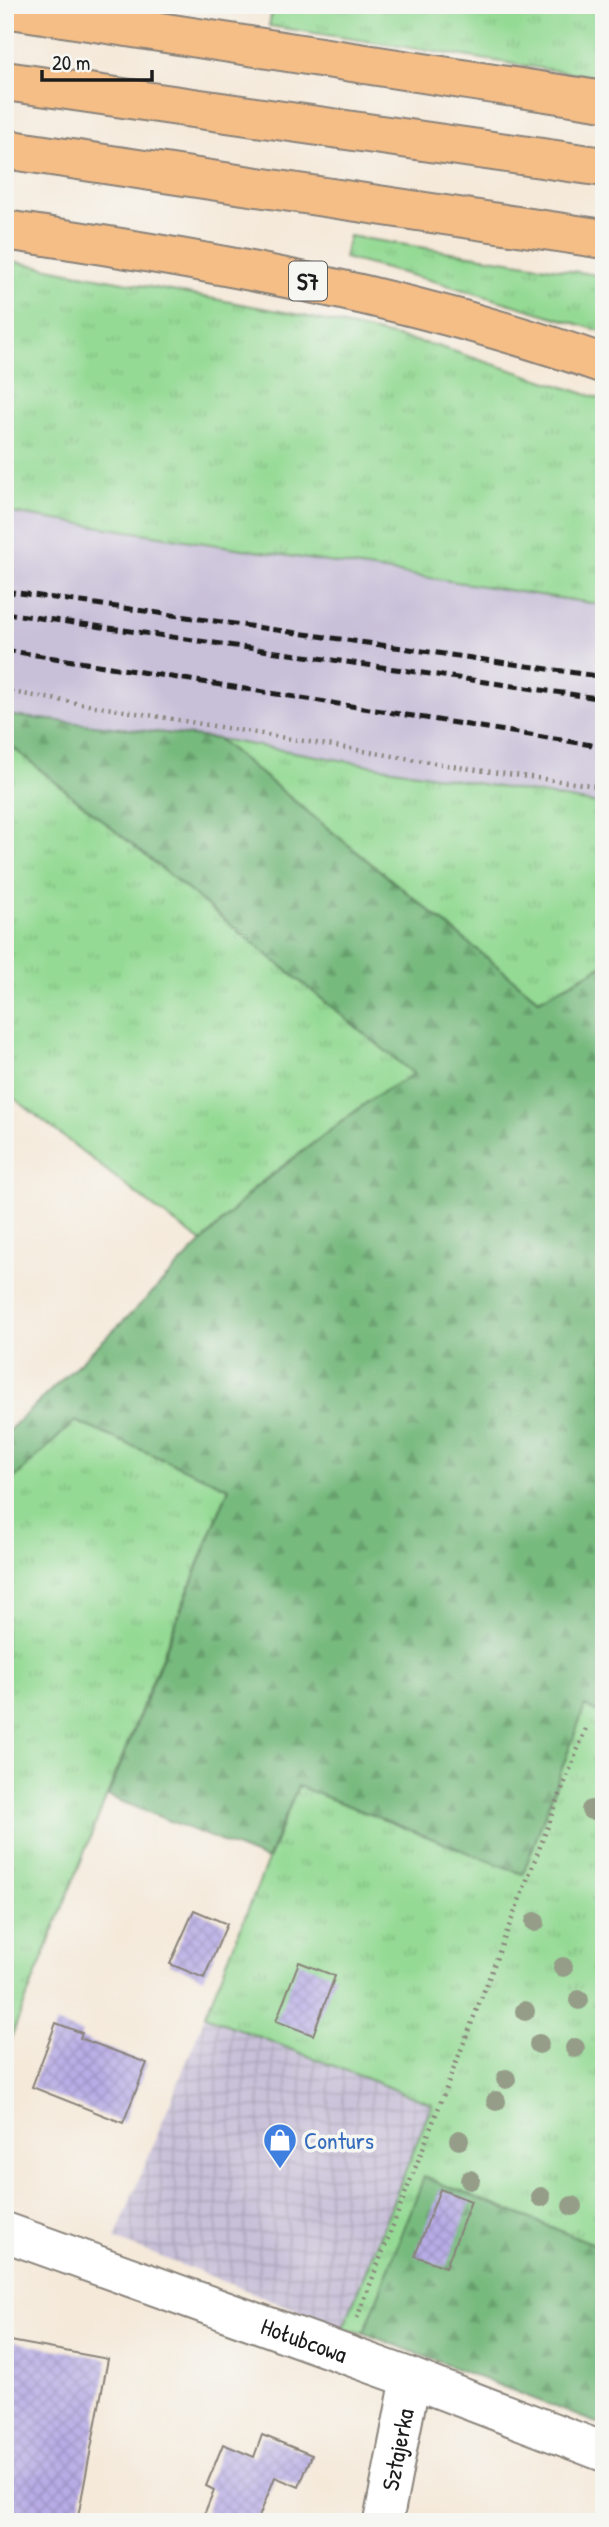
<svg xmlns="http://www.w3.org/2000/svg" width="609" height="2527" viewBox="0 0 609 2527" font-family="'Patrick Hand',sans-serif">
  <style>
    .industrial { fill: url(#industrial-grid) }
    .railway { fill: #c8bfd8 }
    .grass { fill: url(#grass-tufts); stroke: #587b58; stroke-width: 2 }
    .forest { fill: url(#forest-firs); stroke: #4a6b4d; stroke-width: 2 }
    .building { fill: url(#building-cross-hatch) }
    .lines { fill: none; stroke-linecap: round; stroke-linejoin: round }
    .minor-casing { stroke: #88827a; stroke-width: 42 }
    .motorway-casing { stroke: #88827a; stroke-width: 42 }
    .path { stroke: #88827a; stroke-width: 4.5; stroke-dasharray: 2 5; stroke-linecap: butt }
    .minor { stroke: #fff; stroke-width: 38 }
    .motorway { stroke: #f6be87; stroke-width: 38 }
    .rail { stroke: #1c1c1c; stroke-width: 5; stroke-dasharray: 10 5; stroke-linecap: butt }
    .tree { fill: #959d88 }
    .labels { text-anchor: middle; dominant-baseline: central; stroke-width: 7; stroke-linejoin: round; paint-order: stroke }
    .shield { fill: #f6f6f2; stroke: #5d5d5c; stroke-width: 2 }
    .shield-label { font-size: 23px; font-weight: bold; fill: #1c1c1c }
    .shop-label { font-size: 24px; fill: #366cbe; stroke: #f6f6f2; text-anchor: start }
    .street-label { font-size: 24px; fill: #1c1c1c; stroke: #f6f6f2 }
  </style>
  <defs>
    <pattern id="industrial-grid" width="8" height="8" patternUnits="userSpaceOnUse" patternTransform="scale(1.75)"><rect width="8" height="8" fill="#c8bfd8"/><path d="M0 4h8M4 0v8" fill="none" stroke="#aba4b9"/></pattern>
    <pattern id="grass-tufts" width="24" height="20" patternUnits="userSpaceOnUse" patternTransform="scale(1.75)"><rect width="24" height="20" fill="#94da94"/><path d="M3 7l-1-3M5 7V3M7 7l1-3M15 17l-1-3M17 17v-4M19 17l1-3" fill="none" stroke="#7fba7f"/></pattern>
    <pattern id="forest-firs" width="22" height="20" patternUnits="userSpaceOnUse" patternTransform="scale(1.75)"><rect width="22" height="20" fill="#77ba7e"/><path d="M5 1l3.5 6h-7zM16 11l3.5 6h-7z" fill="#669f6c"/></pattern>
    <pattern id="building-cross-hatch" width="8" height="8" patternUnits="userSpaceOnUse" patternTransform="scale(1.75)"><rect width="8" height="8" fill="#b7ace5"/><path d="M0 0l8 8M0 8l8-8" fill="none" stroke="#9d93c4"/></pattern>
  </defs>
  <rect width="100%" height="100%" fill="#f6f6f2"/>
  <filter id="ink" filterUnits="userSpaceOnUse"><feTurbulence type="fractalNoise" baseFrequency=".0143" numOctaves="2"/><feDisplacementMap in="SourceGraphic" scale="14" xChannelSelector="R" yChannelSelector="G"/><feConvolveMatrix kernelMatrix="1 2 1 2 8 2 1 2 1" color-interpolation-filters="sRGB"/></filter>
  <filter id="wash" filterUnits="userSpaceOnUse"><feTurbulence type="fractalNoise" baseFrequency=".00686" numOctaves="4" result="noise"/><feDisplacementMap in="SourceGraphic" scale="28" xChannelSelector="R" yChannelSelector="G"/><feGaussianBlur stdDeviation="1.57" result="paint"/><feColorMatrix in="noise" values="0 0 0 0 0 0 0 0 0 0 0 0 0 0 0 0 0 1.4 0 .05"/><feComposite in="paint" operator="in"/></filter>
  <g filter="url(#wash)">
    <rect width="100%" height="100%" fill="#f5e9d9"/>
    <!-- industrial -->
    <path class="industrial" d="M205 2016 432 2104 343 2328 115 2239Z"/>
    <!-- railway -->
    <path class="railway" d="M5 512 604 605V805L218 739 5 715Z"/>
    <!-- grass -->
    <g class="grass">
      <path d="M273 5H604V78L269 26Z"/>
      <path d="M349 236 604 276V332L437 282 344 258Z"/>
      <path d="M5 260 295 314 437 346 604 400V605L5 512Z"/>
      <path d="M218 739 604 805V965L539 1000Z"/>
      <path d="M5 741 414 1074 374 1097 255 1187 202 1242 157 1210 5 1091Z"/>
      <path d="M75 1421 229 1487 5 2053V1487Z"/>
      <path d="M585 1706 604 1716V2248L424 2177 364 2333 343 2328 432 2104 205 2016 298 1786 523 1874Z"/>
    </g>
    <!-- forest -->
    <g class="forest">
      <path d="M5 715 218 739 539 1000 604 965V1716L585 1706 523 1874 298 1786 267 1860 108 1796 229 1488 75 1421 5 1487V1434L137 1308 255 1188 374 1097 414 1074 5 741Z"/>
      <path d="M424 2177 604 2248V2426L364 2333Z"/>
    </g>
    <g id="blocks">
      <!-- building -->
      <g class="building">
        <path d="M194 1910 227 1924 204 1978 170 1964Z"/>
        <path d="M299 1962 335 1976 313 2035 276 2021Z"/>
        <path d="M56 2023 82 2033 80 2038 147 2063 123 2123 32 2087Z"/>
        <path d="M440 2189 471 2201 446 2267 415 2256Z"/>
        <path d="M5 2340 108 2359 77 2522H5Z"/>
        <path d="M262 2435 312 2455 299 2487 275 2477 257 2522H201L214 2490 206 2486 223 2444 254 2457Z"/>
      </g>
    </g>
  </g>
  <g filter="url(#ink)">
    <use href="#blocks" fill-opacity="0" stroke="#88827a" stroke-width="2"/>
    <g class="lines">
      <!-- minor casing -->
      <g class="minor-casing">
        <g id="minor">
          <path id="s1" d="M5 2232 411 2378 604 2452"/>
          <path id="s2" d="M383 2522 411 2378"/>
        </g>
      </g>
      <!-- motorway casing -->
      <g class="motorway-casing">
        <g id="motorway">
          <path d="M5 8 604 101"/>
          <path d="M5 81 604 167"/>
          <path d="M5 149 604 239"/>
          <path d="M5 230C209 260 408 295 604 364"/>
        </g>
      </g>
      <!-- path -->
      <g class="path">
        <path d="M5 691 477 770 604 787"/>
        <path d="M357 2318 586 1728"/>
      </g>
      <!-- minor -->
      <use href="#minor" class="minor"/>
      <!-- motorway -->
      <use href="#motorway" class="motorway"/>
      <!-- rail -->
      <g class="rail">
        <path d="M5 591 604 677"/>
        <path d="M5 613 604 699"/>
        <path d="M5 650 604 747"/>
      </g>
    </g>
    <!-- trees -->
    <g class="tree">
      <circle cx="591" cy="1810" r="10"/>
      <circle cx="535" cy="1922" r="10"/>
      <circle cx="563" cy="1967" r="10"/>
      <circle cx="579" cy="2000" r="10"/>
      <circle cx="525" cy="2011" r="10"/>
      <circle cx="539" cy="2044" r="10"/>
      <circle cx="575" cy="2048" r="10"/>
      <circle cx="506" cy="2079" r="10"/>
      <circle cx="496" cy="2101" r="10"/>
      <circle cx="459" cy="2140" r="10"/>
      <circle cx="470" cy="2180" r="10"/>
      <circle cx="541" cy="2197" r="10"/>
      <circle cx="572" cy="2206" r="10"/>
    </g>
  </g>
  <!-- icons -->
  <defs>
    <g id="shop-pin" transform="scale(1.75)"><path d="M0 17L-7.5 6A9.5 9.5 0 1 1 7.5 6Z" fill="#3f7fe0" stroke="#f6f6f2"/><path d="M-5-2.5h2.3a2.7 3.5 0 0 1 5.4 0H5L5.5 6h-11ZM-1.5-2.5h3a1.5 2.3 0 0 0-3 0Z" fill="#fff"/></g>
  </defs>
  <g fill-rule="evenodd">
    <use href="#shop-pin" x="280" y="2140"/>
  </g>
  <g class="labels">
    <!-- shield labels -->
    <rect class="shield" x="289" y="261.5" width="38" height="39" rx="5"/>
    <g class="shield-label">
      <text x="308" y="281">S7</text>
    </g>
    <!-- shop labels -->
    <g class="shop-label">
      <text x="304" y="2140">Conturs</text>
    </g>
    <!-- street labels -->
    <g class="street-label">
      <text stroke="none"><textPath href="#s1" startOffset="318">Hołubcowa</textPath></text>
      <text stroke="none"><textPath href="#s2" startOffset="74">Sztajerka</textPath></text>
    </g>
  </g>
  <!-- margin -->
  <rect width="609" height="2527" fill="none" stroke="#f6f6f2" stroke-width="28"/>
  <!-- scale -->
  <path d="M42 70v10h110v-10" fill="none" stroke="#1c1c1c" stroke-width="3.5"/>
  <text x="52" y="70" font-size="21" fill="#1c1c1c" stroke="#f6f6f2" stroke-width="5" paint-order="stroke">20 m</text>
</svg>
